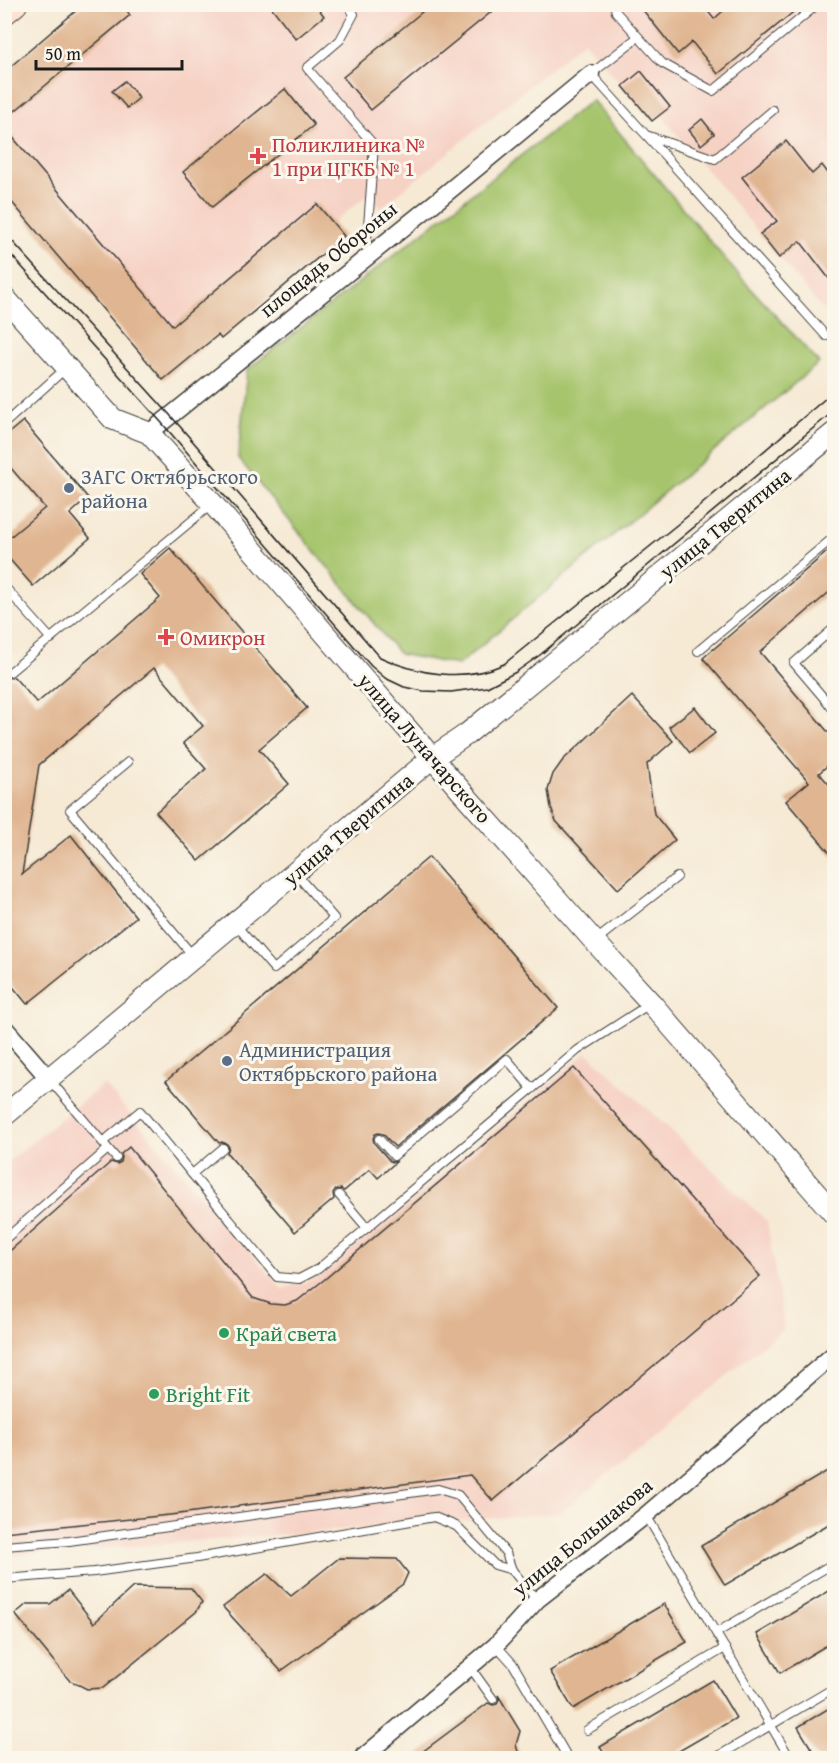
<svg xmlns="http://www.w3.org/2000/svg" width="839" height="1763" viewBox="0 0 839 1763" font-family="'Gentium Book Plus',serif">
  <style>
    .built { fill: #f6d2c5 }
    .green { fill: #a6c46c; stroke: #617044; stroke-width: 1.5 }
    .building { fill: #e0b591 }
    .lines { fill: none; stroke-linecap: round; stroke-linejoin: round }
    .service-casing { stroke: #3d3b38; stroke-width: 10 }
    .minor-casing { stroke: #3d3b38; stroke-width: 19 }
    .tertiary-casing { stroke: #3d3b38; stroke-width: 23 }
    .secondary-casing { stroke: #3d3b38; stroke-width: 26 }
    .service { stroke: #fff; stroke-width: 8 }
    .minor { stroke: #fff; stroke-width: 16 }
    .tertiary { stroke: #fff; stroke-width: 21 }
    .secondary { stroke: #fde4d0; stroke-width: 24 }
    .tram { stroke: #1c1c1c; stroke-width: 1.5 }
    .health-dot { fill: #e0444e; stroke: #fbf7ec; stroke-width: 2 }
    .service-dot { fill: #5c6f8a; stroke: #fbf7ec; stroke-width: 2 }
    .leisure-dot { fill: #2e9e5b; stroke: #fbf7ec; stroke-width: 2 }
    .labels { text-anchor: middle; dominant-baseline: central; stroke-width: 6; stroke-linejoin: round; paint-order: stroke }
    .health-label { font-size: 21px; fill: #be3a42; stroke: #fbf7ec; text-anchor: start }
    .street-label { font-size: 21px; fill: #1c1c1c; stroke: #fbf7ec }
    .service-label { font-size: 21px; fill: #4e5e75; stroke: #fbf7ec; text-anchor: start }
    .leisure-label { font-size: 21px; fill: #27864d; stroke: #fbf7ec; text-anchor: start }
  </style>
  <rect width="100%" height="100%" fill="#fbf7ec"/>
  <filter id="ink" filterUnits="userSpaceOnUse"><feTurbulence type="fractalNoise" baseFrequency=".0167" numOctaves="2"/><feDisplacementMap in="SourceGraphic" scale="12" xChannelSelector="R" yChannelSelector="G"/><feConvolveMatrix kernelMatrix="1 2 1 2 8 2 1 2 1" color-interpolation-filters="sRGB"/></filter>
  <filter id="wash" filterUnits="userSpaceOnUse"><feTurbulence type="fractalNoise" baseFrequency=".008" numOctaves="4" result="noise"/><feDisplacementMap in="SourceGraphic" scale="24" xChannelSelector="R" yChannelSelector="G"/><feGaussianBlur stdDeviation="1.35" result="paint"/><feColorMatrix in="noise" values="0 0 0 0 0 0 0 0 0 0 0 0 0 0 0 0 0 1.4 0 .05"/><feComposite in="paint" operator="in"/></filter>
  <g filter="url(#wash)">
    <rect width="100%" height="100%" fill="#f6ead5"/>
    <!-- built -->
    <g class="built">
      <path d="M92 5H834V320L832 321 661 115 652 121 584 41 381 208 369 194 169 355 5 157 4 78Z"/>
      <path d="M587 1052 767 1221 784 1328 561 1513 5 1556V1164L104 1084 282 1289 318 1278Z"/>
    </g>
    <!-- green -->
    <path class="green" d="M592 100 735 271 819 363 458 665 399 654 238 458 247 370Z"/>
    <g id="blocks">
      <!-- building -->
      <g class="building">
        <path d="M84 4H122L130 15 4 120V72Z"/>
        <path d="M269 4H315L324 16 296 39Z"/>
        <path d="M416 4H501L371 110 343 77 422 12Z"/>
        <path d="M638 4H702L714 19 731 4H803L718 74 692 42 678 54Z"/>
        <path d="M641 71 670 107 652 121 623 86Z"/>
        <path d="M125 81 139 98 127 108 112 91Z"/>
        <path d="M285 89 314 125 212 207 183 172Z"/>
        <path d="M702 119 714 134 701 145 689 130Z"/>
        <path d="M4 127 173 326 317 204 344 236 221 339 218 335 163 380 4 193Z"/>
        <path d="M786 141 812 174 822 165 834 181V285L800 241 779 258 760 234 777 221 742 177Z"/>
        <path d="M23 421 88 498 70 514 90 538 33 586 4 553V542L45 508 4 460V437Z"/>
        <path d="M834 546V588L760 652 834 739V760L819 773 834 790V858L786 801 809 782 703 658Z"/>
        <path d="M170 548 307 708 259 749 289 784 199 861 156 812 206 769 183 743 203 726 154 668 39 765 22 874 71 835 136 917 27 1004 4 976V675L8 678 14 677 37 703 160 598 140 574Z"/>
        <path d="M632 696 673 741 647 764 654 814 675 840 618 889 556 821 551 807 548 790 553 774 563 760Z"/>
        <path d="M695 707 715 733 690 753 669 727Z"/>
        <path d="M429 857 558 1008 395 1147 383 1134 378 1133 375 1134 373 1138 374 1143 390 1161 393 1162 397 1161 378 1178 370 1169 344 1191 341 1189 335 1190 333 1193 334 1199 295 1232 227 1153 229 1147 227 1144 222 1142 219 1143 166 1081Z"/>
        <path d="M574 1068 760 1276 493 1501 470 1475 179 1514 4 1532V1256L111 1162 117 1164 121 1162 122 1157 121 1154 129 1147 253 1298 271 1304 285 1305 297 1301 325 1279Z"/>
        <path d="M834 1467V1521L725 1585 701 1546Z"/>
        <path d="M339 1558 397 1559 408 1573 403 1584 281 1671 223 1607 267 1574 291 1596Z"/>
        <path d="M133 1587 191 1588 202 1602 196 1612 103 1688 87 1689 69 1680 15 1614 27 1604H50L68 1590 94 1623Z"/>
        <path d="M834 1588V1641L780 1673 757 1634Z"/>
        <path d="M664 1604 687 1642 573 1709 550 1671Z"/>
        <path d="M713 1680 736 1718 667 1758H607L600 1747Z"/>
        <path d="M498 1695 520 1731 516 1745 520 1758H414L488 1703 493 1705 497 1704 499 1699Z"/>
        <path d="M834 1705V1758H817L798 1727Z"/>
      </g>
    </g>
  </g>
  <g filter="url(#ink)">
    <use href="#blocks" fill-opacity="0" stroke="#3d3b38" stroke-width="1.5"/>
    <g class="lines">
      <!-- service casing -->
      <g class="service-casing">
        <g id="service">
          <path d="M347 4 354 14 340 40 307 68 374 145 367 240"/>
          <path d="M614 4 616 12 662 63 713 91 818 4"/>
          <path d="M638 37 591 74 646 135 715 159 773 110"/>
          <path d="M648 137 826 336"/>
          <path d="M4 424 66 368"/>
          <path d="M4 586 51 639"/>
          <path d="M834 628 794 663 834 710"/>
          <path d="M698 651 834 537"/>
          <path d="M10 672 212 504"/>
          <path d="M128 762 70 810 194 957"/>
          <path d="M235 924 274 969 334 918 296 874"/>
          <path d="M595 941 677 877"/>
          <path d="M49 1079 116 1158"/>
          <path d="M379 1139 394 1156 507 1059 532 1089"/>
          <path d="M103 1142 140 1111 277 1277 299 1279 318 1269 578 1050 651 1003"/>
          <path d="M192 1174 223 1148"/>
          <path d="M339 1195 367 1228"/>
          <path d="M4 1240 108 1149"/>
          <path d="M646 1515 790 1758"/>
          <path d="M4 1546 69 1541 438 1489 458 1495 506 1553 512 1570 537 1600"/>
          <path d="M4 1579 94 1572 197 1558 434 1517 456 1526 495 1565 512 1570"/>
          <path d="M716 1633 834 1563"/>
          <path d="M496 1645 513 1664 568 1758"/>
          <path d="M470 1667 493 1699"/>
          <path d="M587 1730 725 1648"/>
          <path d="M715 1758 834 1688"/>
        </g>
      </g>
      <!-- minor casing -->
      <g class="minor-casing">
        <g id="minor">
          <path d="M149 433 438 200 591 74"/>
          <path d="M4 1027 49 1079"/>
          <path d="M362 1758 496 1645 537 1600 646 1515 834 1354"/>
        </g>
      </g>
      <!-- tertiary casing -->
      <g class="tertiary-casing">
        <g id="tertiary">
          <path d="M4 297 113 419 149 433 212 503 448 776 595 942 651 1003 834 1214"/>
          <path d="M4 1116 432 758 467 734 834 433"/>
        </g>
      </g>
      <!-- secondary casing -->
      <g class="secondary-casing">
        <path id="secondary" d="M4 13 15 4"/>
      </g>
      <!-- service -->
      <use href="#service" class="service"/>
      <!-- minor -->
      <use href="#minor" class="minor"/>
      <!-- tertiary -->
      <use href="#tertiary" class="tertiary"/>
      <!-- secondary -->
      <use href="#secondary" class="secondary"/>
      <!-- tram -->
      <g class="tram">
        <path d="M4 232 170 415 380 657C418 675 465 682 504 664L694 511 834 391"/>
        <path d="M4 247 161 422 371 666 385 678 404 687 423 691 451 692 487 687 516 672 540 655 834 411"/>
      </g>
    </g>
  </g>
  <!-- markers -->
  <g class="health-dot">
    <path d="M255 147h6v6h6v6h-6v6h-6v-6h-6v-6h6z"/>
    <path d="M163 628h6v6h6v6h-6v6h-6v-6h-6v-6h6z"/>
  </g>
  <g class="service-dot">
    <circle cx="69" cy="488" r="6"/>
    <circle cx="227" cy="1061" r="6"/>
  </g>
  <g class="leisure-dot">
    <circle cx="224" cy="1333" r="6"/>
    <circle cx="154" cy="1394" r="6"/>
  </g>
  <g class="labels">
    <!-- health labels -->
    <g class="health-label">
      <text x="272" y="144">Поликлиника №<tspan x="272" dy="24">1 при ЦГКБ № 1</tspan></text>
      <text x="180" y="637">Омикрон</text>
    </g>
    <!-- street labels -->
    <g class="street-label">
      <text transform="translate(328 259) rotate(-39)">площадь Обороны</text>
      <text transform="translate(725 523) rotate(-39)">улица Тверитина</text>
      <text transform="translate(425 748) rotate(49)">улица Луначарского</text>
      <text transform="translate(348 829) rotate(-40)">улица Тверитина</text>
      <text transform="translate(582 1537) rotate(-39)">улица Большакова</text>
    </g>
    <!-- service labels -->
    <g class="service-label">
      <text x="81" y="476">ЗАГС Октябрьского<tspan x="81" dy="24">района</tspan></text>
      <text x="239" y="1049">Администрация<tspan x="239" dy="24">Октябрьского района</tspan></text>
    </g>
    <!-- leisure labels -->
    <g class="leisure-label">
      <text x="236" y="1333">Край света</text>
      <text x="166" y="1394">Bright Fit</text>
    </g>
  </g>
  <!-- margin -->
  <rect width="839" height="1763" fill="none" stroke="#fbf7ec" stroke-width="24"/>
  <!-- scale -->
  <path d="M36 60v9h146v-9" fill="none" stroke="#1c1c1c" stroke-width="3"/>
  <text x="45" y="60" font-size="18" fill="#1c1c1c" stroke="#fbf7ec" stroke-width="4.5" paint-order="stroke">50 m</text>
</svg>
